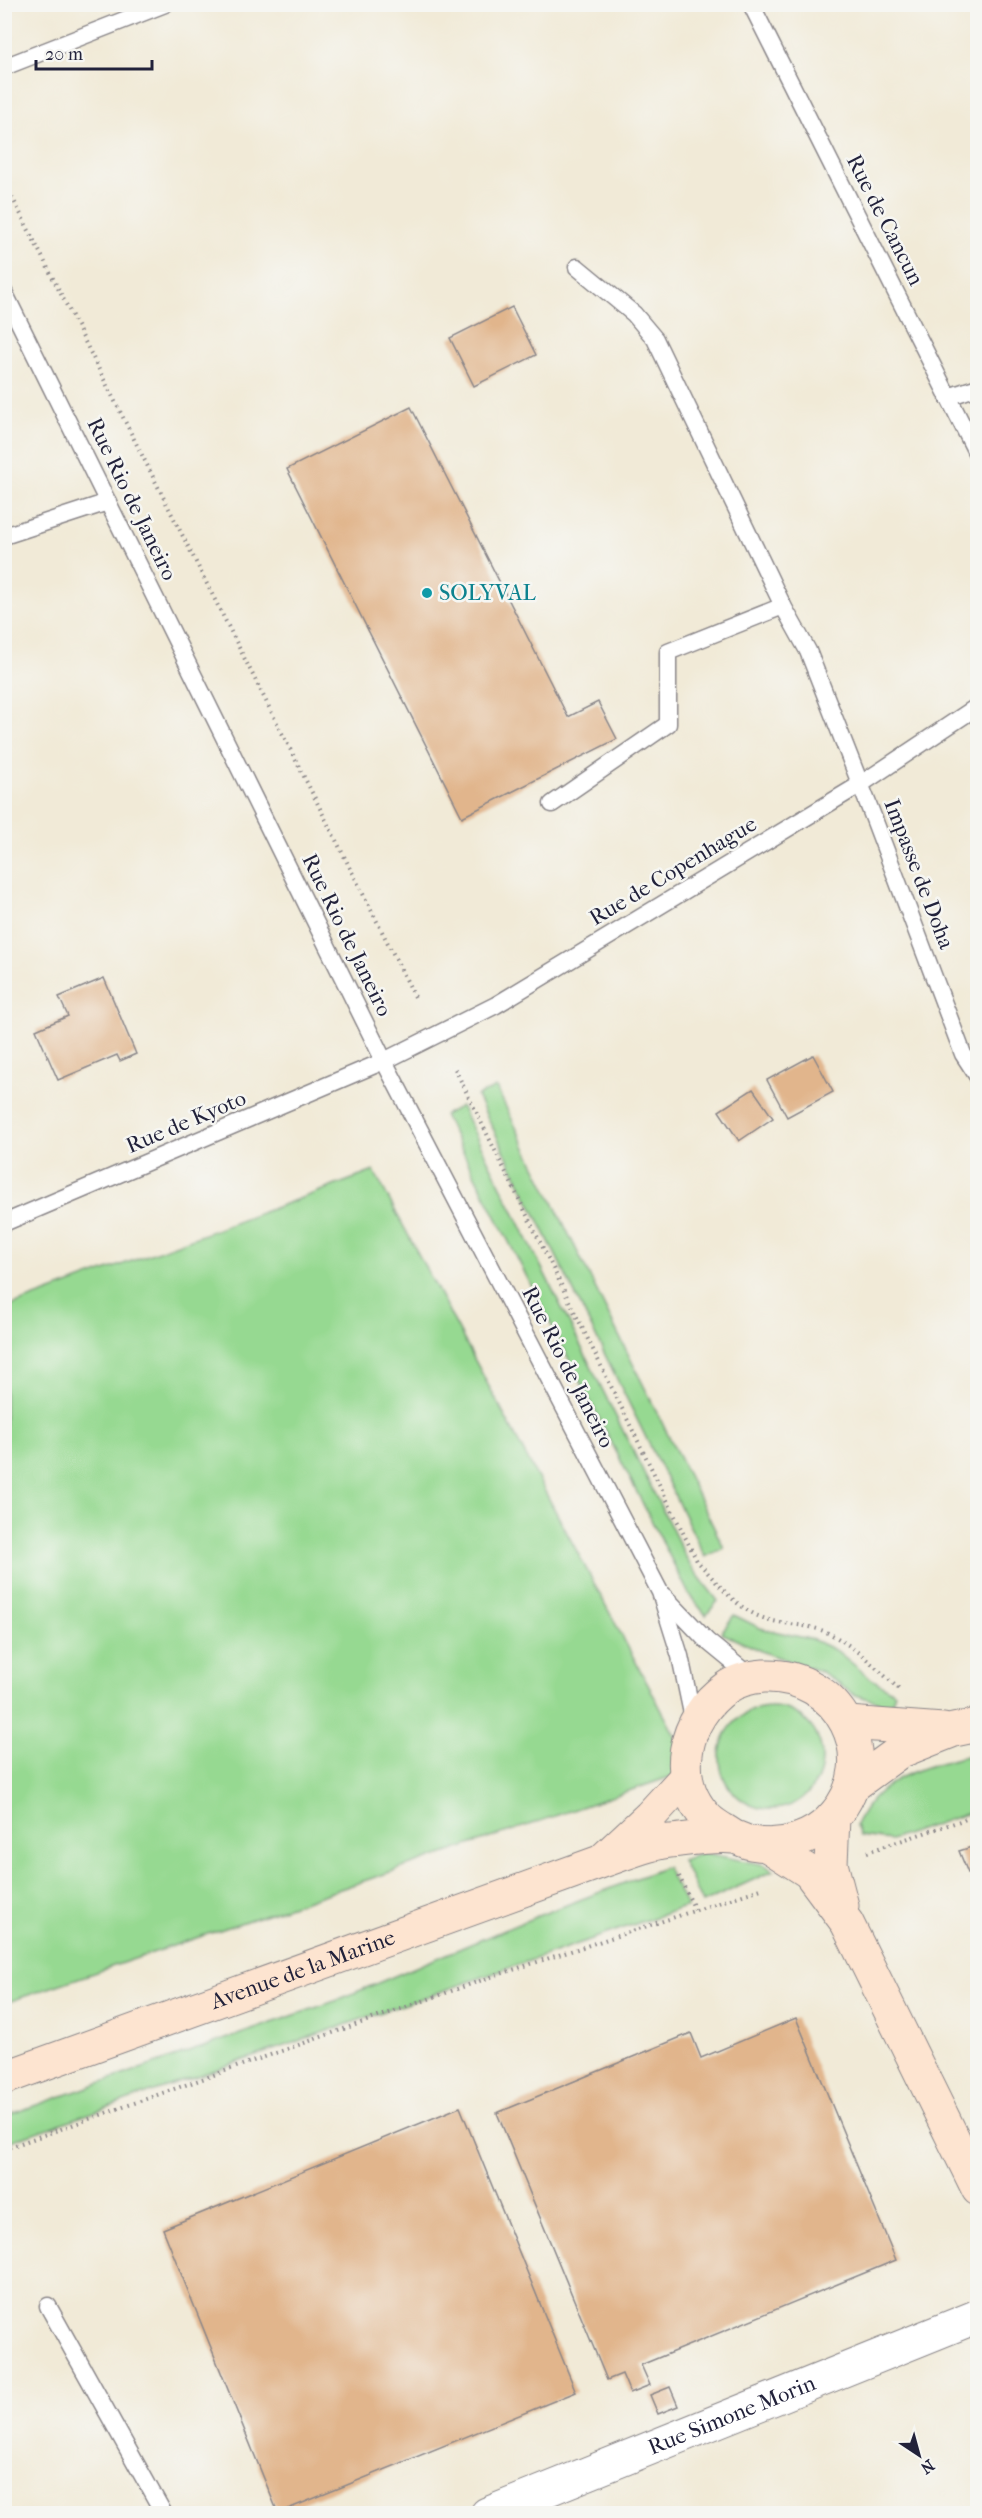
<svg xmlns="http://www.w3.org/2000/svg" width="982" height="2518" viewBox="0 0 982 2518" font-family="'IM FELL French Canon',serif">
  <style>
    .green { fill: #96d991; stroke: #5c7e66; stroke-width: 1.5 }
    .building { fill: #e1b58c }
    .lines { fill: none; stroke-linecap: round; stroke-linejoin: round }
    .lane-casing { stroke: #8a8689; stroke-width: 19 }
    .street-casing { stroke: #8a8689; stroke-width: 35 }
    .secondary-casing { stroke: #8a8689; stroke-width: 35 }
    .path { stroke: #8a8689; stroke-width: 4; stroke-dasharray: 1.5 4.5; stroke-linecap: butt }
    .lane { stroke: #fff; stroke-width: 16 }
    .street { stroke: #fff; stroke-width: 33 }
    .secondary { stroke: #fde4d0; stroke-width: 33 }
    .culture-dot { fill: #0f9aa8; stroke: #f6f6f2; stroke-width: 2 }
    .labels { text-anchor: middle; dominant-baseline: central; stroke-width: 5; stroke-linejoin: round; paint-order: stroke }
    .street-label { font-size: 22px; fill: #22223b; stroke: #f6f6f2 }
    .culture-label { font-size: 22px; fill: #0d838f; stroke: #f6f6f2; text-anchor: start }
  </style>
  <rect width="100%" height="100%" fill="#f6f6f2"/>
  <filter id="ink" filterUnits="userSpaceOnUse"><feTurbulence type="fractalNoise" baseFrequency=".0167" numOctaves="2"/><feDisplacementMap in="SourceGraphic" scale="12" xChannelSelector="R" yChannelSelector="G"/><feConvolveMatrix kernelMatrix="1 2 1 2 8 2 1 2 1" color-interpolation-filters="sRGB"/></filter>
  <filter id="wash" filterUnits="userSpaceOnUse"><feTurbulence type="fractalNoise" baseFrequency=".008" numOctaves="4" result="noise"/><feDisplacementMap in="SourceGraphic" scale="24" xChannelSelector="R" yChannelSelector="G"/><feGaussianBlur stdDeviation="1.35" result="paint"/><feColorMatrix in="noise" values="0 0 0 0 0 0 0 0 0 0 0 0 0 0 0 0 0 1.4 0 .05"/><feComposite in="paint" operator="in"/></filter>
  <g filter="url(#wash)">
    <rect width="100%" height="100%" fill="#f1ead7"/>
    <!-- green -->
    <g class="green">
      <path d="M496 1087 724 1548 705 1557 477 1096Z"/>
      <path d="M461 1106 690 1565 718 1601 706 1615 690 1596 444 1115Z"/>
      <path d="M374 1171 693 1769 5 2003V1308Z"/>
      <path d="M734 1615 760 1628 814 1640 837 1651 870 1678 895 1693 891 1706 853 1694 822 1672 763 1652 721 1633Z"/>
      <circle cx="771" cy="1758" r="51"/>
      <path d="M977 1753V1810L891 1840 860 1836 856 1825C879 1773 928 1767 977 1753Z"/>
      <path d="M704 1853 765 1865 773 1871 702 1903 682 1860Z"/>
      <path d="M666 1867 687 1906 5 2143V2116L335 2001 535 1917Z"/>
    </g>
    <g id="blocks">
      <!-- building -->
      <g class="building">
        <path d="M512 307 536 355 474 386 450 338Z"/>
        <path d="M411 407 568 717 598 702 617 739 462 817 287 469Z"/>
        <path d="M104 978 136 1054 120 1061 117 1055 58 1080 36 1030 68 1016 59 997Z"/>
        <path d="M813 1055 833 1092 787 1117 767 1080Z"/>
        <path d="M753 1089 773 1118 739 1141 719 1111Z"/>
        <path d="M978 1845V1870L968 1873 959 1851Z"/>
        <path d="M796 2018 896 2260 641 2365 650 2385 630 2393 622 2374 607 2380 497 2113 691 2033 701 2058Z"/>
        <path d="M460 2107 576 2392 278 2513 163 2229Z"/>
        <path d="M670 2387 678 2406 658 2414 650 2395Z"/>
      </g>
    </g>
  </g>
  <g filter="url(#ink)">
    <use href="#blocks" fill-opacity="0" stroke="#8a8689" stroke-width="1.5"/>
    <g class="lines">
      <!-- lane casing -->
      <g class="lane-casing">
        <g id="lane">
          <path d="M751 4 978 456"/>
          <path d="M4 67 165 4"/>
          <path d="M577 267 634 314 655 339 783 606"/>
          <path d="M4 292 384 1061 660 1592 680 1656 694 1723"/>
          <path d="M948 397 978 387"/>
          <path d="M4 536 108 502"/>
          <path d="M552 804 668 724V652L783 606 808 651 874 819 963 1054 978 1077"/>
          <path d="M4 1223 384 1061 496 1005 861 784 978 706"/>
          <path d="M664 1596 707 1641 751 1677"/>
          <path d="M48 2306 164 2514"/>
        </g>
      </g>
      <!-- street casing -->
      <g class="street-casing">
        <g id="street">
          <path id="s1" d="M487 2514 978 2316"/>
        </g>
      </g>
      <!-- secondary casing -->
      <g class="secondary-casing">
        <g id="secondary">
          <path d="M848 1723 943 1730"/>
          <path d="M851 1787 899 1752 954 1730 978 1725"/>
          <path d="M833 1817 831 1864 842 1906"/>
          <path d="M767 1845 809 1872 847 1923 978 2189"/>
          <path d="M606 1857 650 1816 686 1777"/>
          <path id="s2" d="M4 2078 600 1862C622 1855 647 1843 670 1841 689 1839 716 1835 734 1837 740 1838 745 1842 751 1843 781 1849 814 1839 834 1816 885 1758 839 1673 764 1676 751 1677 737 1680 726 1688 684 1717 669 1780 708 1819 715 1826 726 1831 734 1837"/>
        </g>
      </g>
      <!-- path -->
      <g class="path">
        <path d="M4 181 416 999"/>
        <path d="M455 1069 697 1561C717 1582 735 1608 763 1618 785 1626 809 1623 830 1634 856 1647 878 1670 899 1689"/>
        <path d="M867 1852 978 1815"/>
        <path d="M679 1876 695 1910"/>
        <path d="M4 2149 488 1978 764 1888"/>
      </g>
      <!-- lane -->
      <use href="#lane" class="lane"/>
      <!-- street -->
      <use href="#street" class="street"/>
      <!-- secondary -->
      <use href="#secondary" class="secondary"/>
    </g>
  </g>
  <!-- markers -->
  <circle class="culture-dot" cx="427" cy="593" r="6"/>
  <g class="labels">
    <!-- street labels -->
    <g class="street-label">
      <text transform="translate(885 220) rotate(63)">Rue de Cancun</text>
      <text transform="translate(132 499) rotate(64)">Rue Rio de Janeiro</text>
      <text transform="translate(673 871) rotate(-31)">Rue de Copenhague</text>
      <text transform="translate(919 874) rotate(69)">Impasse de Doha</text>
      <text transform="translate(347 935) rotate(64)">Rue Rio de Janeiro</text>
      <text transform="translate(186 1122) rotate(-23)">Rue de Kyoto</text>
      <text transform="translate(568 1367) rotate(63)">Rue Rio de Janeiro</text>
      <text stroke="none"><textPath href="#s2" startOffset="318">Avenue de la Marine</textPath></text>
      <text stroke="none"><textPath href="#s1" startOffset="264">Rue Simone Morin</textPath></text>
    </g>
    <!-- culture labels -->
    <g class="culture-label">
      <text x="439" y="593">SOLYVAL</text>
    </g>
  </g>
  <!-- margin -->
  <rect width="982" height="2518" fill="none" stroke="#f6f6f2" stroke-width="24"/>
  <!-- north arrow -->
  <g transform="translate(919 2455) rotate(144)" stroke="#f6f6f2" stroke-width="4.5" paint-order="stroke">
  <path d="M0-4.5L10 22L0 15L-10 22Z" fill="#22223b"/>
  <text y="-9" font-size="16" font-weight="bold" text-anchor="middle" fill="#22223b">N</text>
  </g>
  <!-- scale -->
  <path d="M36 60v9h116v-9" fill="none" stroke="#22223b" stroke-width="3"/>
  <text x="45" y="60" font-size="18" fill="#22223b" stroke="#f6f6f2" stroke-width="4.5" paint-order="stroke">20 m</text>
</svg>
